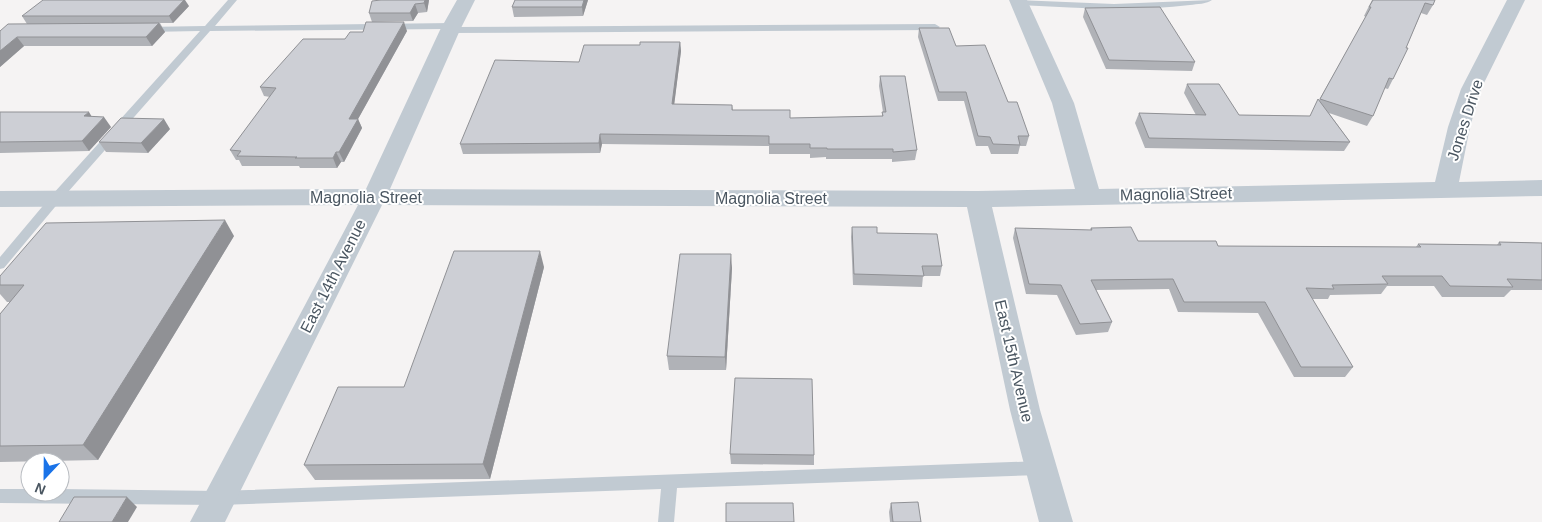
<svg xmlns="http://www.w3.org/2000/svg" width="1542" height="522" viewBox="0 0 1542 522" font-family="Arial,sans-serif">
  <style>
    .lines { fill: none; stroke-linecap: round; stroke-linejoin: round }
    .lane { fill: #c1cad2; fill-rule: evenodd }
    .street { fill: #c1cad2; fill-rule: evenodd }
    .wall { fill: #b0b2b7 }
    .shaded-wall { fill: #909195 }
    .building { fill: #cdcfd5; stroke: #909195 }
    .labels { text-anchor: middle; dominant-baseline: central; stroke-width: 4; stroke-linejoin: round; paint-order: stroke }
    .street-label { font-size: 16px; fill: #4a5661; stroke: #fff }
  </style>
  <rect width="100%" height="100%" fill="#f5f3f3"/>
  <g class="lines">
    <!-- lane -->
    <g class="lane">
      <path d="M228 0H237L215 26 452 23 455 24 456 27 935 24 940 27 935 30 450 33 447 32 446 29 210 31 60 201 4 268 0 269V257L52 195 200 31 147 32 144 31V27L205 26Z"/>
      <path d="M1017 0 1114 4 1212 0C1207 4 1197 4 1190 5 1134 12 1076 8 1019 5L1015 2Z"/>
      <path d="M1040 461 1045 463 1048 468 1045 473 1040 475 677 488 674 522H658L661 489 219 505 0 503V489H30V492H60V489L219 491Z"/>
    </g>
    <!-- street -->
    <path class="street" d="M457 0H475L460 30 390 189 978 191 1075 189 1052 103 1009 0H1027L1074 103 1099 189 1435 182 1448 127 1461 89 1507 0H1525L1481 89 1470 127 1459 182 1542 180V196L992 207 1040 410 1073 522H1039L1010 410 967 207 382 205 225 522H190L358 205 0 207V191L366 189 440 30Z"/>
  </g>
  <!-- wall -->
  <g class="wall">
    <path d="M429 0 427 12 418 13 413 21 372 22 369 13Z"/>
    <path d="M588 0 583 16 514 17 512 7Z"/>
    <path d="M1372 0H1435L1433 5 1427 15 1421 13 1406 48 1393 79 1388 89 1384 88 1373 116 1367 126 1329 113 1350 142 1344 151 1145 148 1135 123 1139 113 1196 115 1184 93 1187 84 1239 115 1310 116 1366 17 1364 16Z"/>
    <path d="M189 6 173 23H160L165 32 152 46H24L0 67V31L27 24 22 16Z"/>
    <path d="M1085 8 1195 62 1192 71 1106 69 1083 17Z"/>
    <path d="M919 28 956 46 1008 102 1029 136 1026 146H1020L1018 154H991L988 146H976L964 101H938L918 37Z"/>
    <path d="M407 31 358 119 362 128 344 162H341L337 168H300L299 166H242L239 160H236L230 150 270 97 264 96 260 87 345 39Z"/>
    <path d="M680 42 681 51 674 104 732 105 733 110 790 118 882 116V112H883L879 86 880 76 917 150 915 160 892 162V159H826V157L810 158V154H769V146L602 144 600 153 463 154 460 144 579 62 640 45Z"/>
    <path d="M0 112 111 127 89 151 0 153Z"/>
    <path d="M170 129 148 153 106 152 99 142Z"/>
    <path d="M852 227 877 233 942 266 940 276H923L922 287 853 285 851 237Z"/>
    <path d="M1015 228 1090 230 1091 228 1138 241 1218 246 1416 247 1418 244 1497 245 1499 242 1542 243V290H1511L1504 297H1442L1434 286H1387L1381 294 1330 295 1328 299H1312L1353 367 1345 377H1294L1258 313 1178 312 1169 289 1096 290 1112 322 1108 332 1076 335 1057 295 1026 294 1013 238Z"/>
    <path d="M234 236 98 460 0 462V314L10 302H7L0 294V276Z"/>
    <path d="M544 267 490 479 315 480 304 465 404 387Z"/>
    <path d="M732 268 726 370H669L667 356Z"/>
    <path d="M730 454 814 455V465L731 464Z"/>
    <path d="M891 503 921 522H890L889 512Z"/>
  </g>
  <!-- shaded-wall -->
  <g class="shaded-wall">
    <path d="M184 0H185L189 6 173 23 169 16Z"/>
    <path d="M425 0H429L427 12 424 3Z"/>
    <path d="M584 0H588L583 16 582 7Z"/>
    <path d="M415 4 418 13 413 21 410 13Z"/>
    <path d="M404 22 407 31 353 128 349 119Z"/>
    <path d="M159 23 165 32 152 46 146 37Z"/>
    <path d="M17 37 24 46 0 67V51Z"/>
    <path d="M680 42 681 51 673 114 672 104Z"/>
    <path d="M89 112 95 122 84 116Z"/>
    <path d="M104 117 111 127 89 151 82 141Z"/>
    <path d="M164 119 170 129 148 153 141 143Z"/>
    <path d="M358 119 362 128 344 162 339 152Z"/>
    <path d="M600 134 602 144 600 153 599 143Z"/>
    <path d="M336 152 341 162 337 168 333 158Z"/>
    <path d="M225 220 234 236 98 460 83 445Z"/>
    <path d="M540 251 544 267 490 479 483 464Z"/>
    <path d="M731 254 732 268 726 370 725 357Z"/>
    <path d="M127 497 137 507 128 522H112Z"/>
  </g>
  <!-- building -->
  <g class="building">
    <path d="M43 0H184L169 16H22Z"/>
    <path d="M381 0H425L424 3 415 4 410 13H369L372 1Z"/>
    <path d="M515 0H584L582 7H512Z"/>
    <path d="M1373 0H1435L1433 5 1425 3 1406 48H1408L1393 79 1389 78 1373 116 1320 99 1371 7H1369Z"/>
    <path d="M1160 7 1195 62 1109 60 1085 8Z"/>
    <path d="M366 22H404L349 119H358L339 152H336L333 158H295L297 157 237 156 241 151 230 150 276 88 260 87 303 39H345L350 32H363Z"/>
    <path d="M159 23 146 37H17L0 51V31L8 24Z"/>
    <path d="M919 28H949L956 46 985 45 1008 102H1017L1029 136H1018L1020 145 993 144 990 137 978 136 966 92H939Z"/>
    <path d="M640 42H680L672 104 732 105V110H790V118L883 116 882 112H886L880 76H905L917 150 893 152V149H827V148H810V144H769V136L600 134 599 143 460 144 495 60 579 62 584 45H640Z"/>
    <path d="M1187 84H1219L1239 115 1310 116 1318 99 1350 142 1149 138 1139 113 1206 115Z"/>
    <path d="M0 112H89L84 116 104 117 82 141 0 142Z"/>
    <path d="M121 118 164 119 141 143 99 142Z"/>
    <path d="M225 220 83 445 0 446V314L24 285H0V276L46 223Z"/>
    <path d="M852 227H877V233L937 234 942 266H922L924 276 854 274Z"/>
    <path d="M1131 227 1138 241H1216L1218 246 1421 247 1418 244 1501 245 1499 242 1542 243V280L1507 279 1513 287 1450 286 1442 276H1382L1388 284 1332 285 1334 289 1306 288 1353 367H1301L1265 302H1184L1173 279 1091 280 1112 322 1080 324 1061 285 1029 284 1015 228 1092 230 1091 228Z"/>
    <path d="M454 251H540L483 464 304 465 338 387H404Z"/>
    <path d="M680 254H731L725 357 667 356Z"/>
    <path d="M735 378 812 379 814 455 730 454Z"/>
    <path d="M74 497H127L112 522H59Z"/>
    <path d="M918 502 921 522H893L891 503Z"/>
    <path d="M726 503H793L794 522H726Z"/>
  </g>
  <g class="labels">
    <!-- street labels -->
    <g class="street-label">
      <text transform="translate(1465 120) rotate(-72)">Jones Drive</text>
      <text transform="translate(1176 194) rotate(-1)">Magnolia Street</text>
      <text x="366" y="197">Magnolia Street</text>
      <text x="771" y="198">Magnolia Street</text>
      <text transform="translate(333 276) rotate(-63)">East 14th Avenue</text>
      <text transform="translate(1014 361) rotate(77)">East 15th Avenue</text>
    </g>
  </g>
  <!-- north arrow -->
  <g transform="translate(45 477) rotate(202)"><circle r="24" fill="#ffffff" stroke="#b7bbc0"/>
  <path d="M0-4L9 19L0 12L-9 19Z" fill="#1a73e8"/>
  <text y="-8" font-size="14" font-weight="bold" text-anchor="middle" fill="#4a5661">N</text>
  </g>
</svg>
